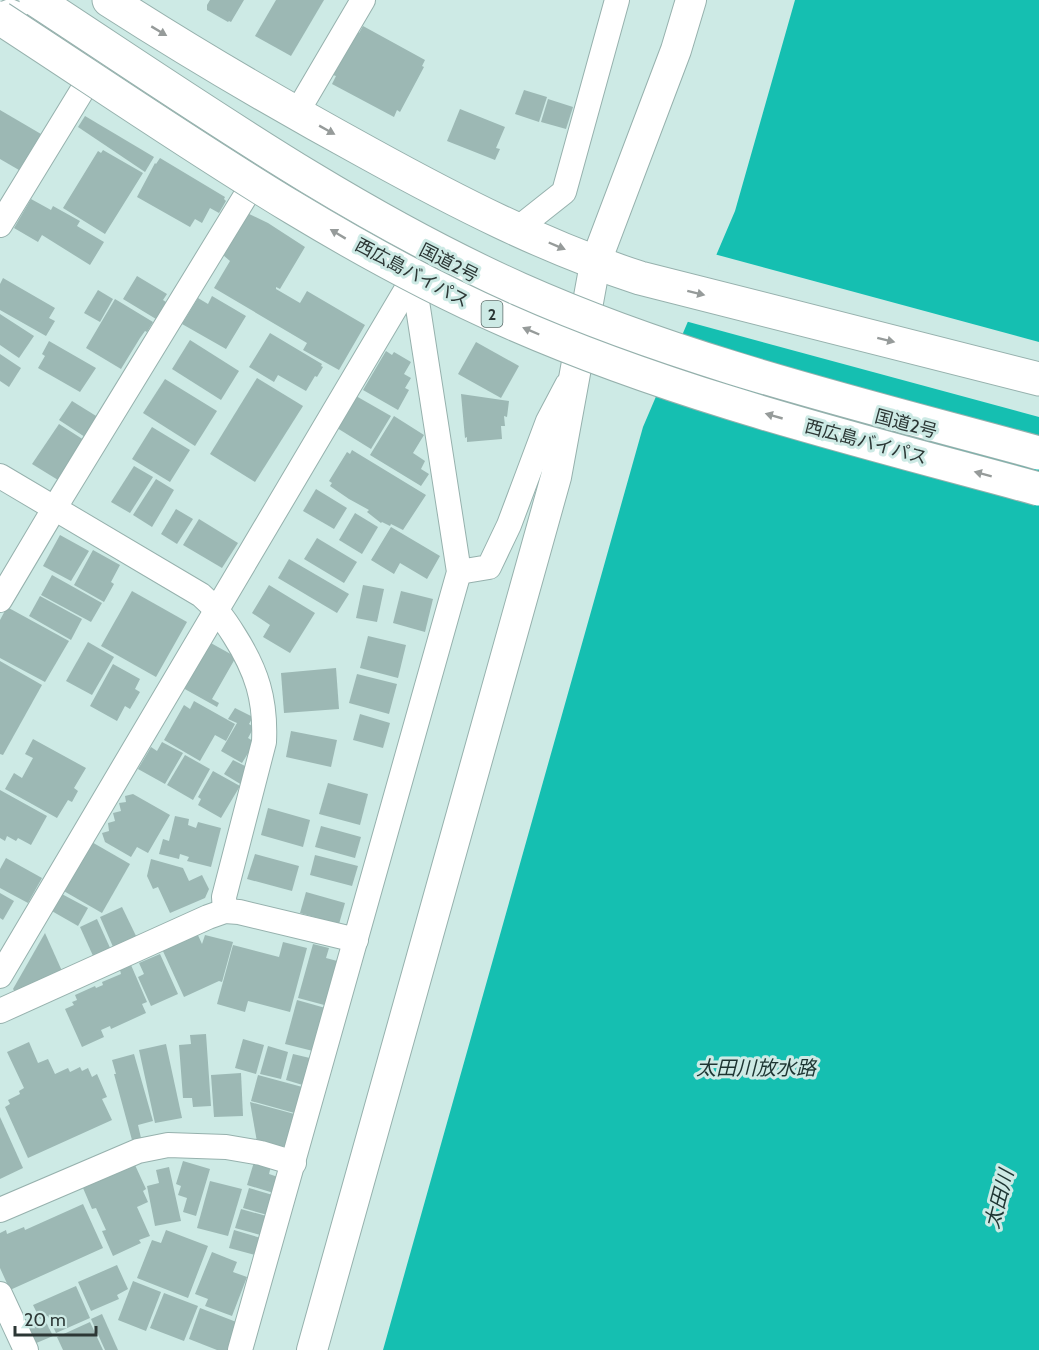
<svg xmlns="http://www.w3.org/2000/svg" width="1039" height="1350" viewBox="0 0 1039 1350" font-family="Cabin,'Noto Sans JP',sans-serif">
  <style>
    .water { fill: #15bfb1 }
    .pier { fill: #cdeae5 }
    .building { fill: #9cb8b4 }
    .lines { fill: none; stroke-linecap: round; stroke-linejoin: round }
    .minor-casing { stroke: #96b1ad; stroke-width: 26 }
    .tertiary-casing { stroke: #96b1ad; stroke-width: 32 }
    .trunk-casing { stroke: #96b1ad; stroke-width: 35 }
    .minor { stroke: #fff; stroke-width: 24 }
    .tertiary { stroke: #fff; stroke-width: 30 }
    .trunk { stroke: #fff; stroke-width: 33 }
    .motorway-bridge-casing { stroke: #96b1ad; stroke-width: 35; stroke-linecap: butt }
    .motorway-bridge { stroke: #fff; stroke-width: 33 }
    .oneway { fill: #969b9a }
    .labels { text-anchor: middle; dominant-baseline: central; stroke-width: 6; stroke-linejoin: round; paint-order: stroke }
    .shield { fill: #cdeae5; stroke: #5c6d6a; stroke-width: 1.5 }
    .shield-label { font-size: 16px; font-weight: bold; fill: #2c3735 }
    .street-label { font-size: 18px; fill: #2c3735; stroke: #cdeae5 }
    .water-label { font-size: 20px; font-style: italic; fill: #1d3532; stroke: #cdeae5 }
  </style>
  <rect width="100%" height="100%" fill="#cdeae5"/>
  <!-- water -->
  <path class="water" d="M795 0H1039V1350H383L643 427 735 211Z"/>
  <!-- pier -->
  <path class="pier" d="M714 254 1039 342V417L685 321Z"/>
  <!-- building -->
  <g class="building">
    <path d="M210 0H244L231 22 229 21 228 22 207 10V5Z"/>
    <path d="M276 0H324L291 56 255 36Z"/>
    <path d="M363 26 425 60 422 66 424 67 400 112 397 110 394 117 332 84 336 76 333 75 356 31 359 33Z"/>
    <path d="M524 90 547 97 539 122 515 114Z"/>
    <path d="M548 99 573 107 566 129 541 122Z"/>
    <path d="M460 109 505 127 496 148 500 149 495 160 447 141Z"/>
    <path d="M0 110 41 134 19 170 0 159Z"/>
    <path d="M85 116 154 157 145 172 78 127Z"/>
    <path d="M103 150 143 173 105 234 63 208 98 151 101 153Z"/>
    <path d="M160 158 225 197 224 199 226 201 219 213 210 208 202 223 195 219 190 227 137 197 155 163 156 164Z"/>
    <path d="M31 199 51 210 53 206 80 221 77 226 104 242 90 265 42 235 38 242 14 228Z"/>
    <path d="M247 213 268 223 305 247 280 289 276 287V289L300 303 307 291 365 325 339 370 303 350 307 343 214 288 230 261 223 255Z"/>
    <path d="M137 276 167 294 163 300 166 302 156 319 123 299Z"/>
    <path d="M3 278 55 308 49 318 55 321 46 336 0 310V284Z"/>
    <path d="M98 290 113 299 100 322 84 313Z"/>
    <path d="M212 296 246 316 226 349 182 324 198 298 208 304Z"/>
    <path d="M115 299 153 322 147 332 145 331 140 338 121 369 86 348Z"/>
    <path d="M0 314 34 336 19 358 0 345Z"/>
    <path d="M270 333 322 364 321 366 323 367 317 377 315 376 306 391 278 375 274 382 249 367Z"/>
    <path d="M190 340 239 371 221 400 172 369Z"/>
    <path d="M49 341 96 368 80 392 38 368 45 356 42 354Z"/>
    <path d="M476 342 519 366 501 398 458 374Z"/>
    <path d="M386 351 392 355 394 352 411 362 404 374 411 378 405 388 409 390 398 410 363 390Z"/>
    <path d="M0 354 21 368 9 387 0 381Z"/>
    <path d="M257 378 303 406 255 482 210 454Z"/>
    <path d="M165 379 217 411 195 446 143 413Z"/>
    <path d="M461 394 509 401 507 417 504 416 505 426H501L502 439 467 442V437L465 438Z"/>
    <path d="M356 396 391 416 371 449 337 428Z"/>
    <path d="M72 401 101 419 88 439 59 420Z"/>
    <path d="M394 416 424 435 413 453 425 461 421 469 429 474 421 486 370 455Z"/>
    <path d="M59 424 84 440 58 480 32 464Z"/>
    <path d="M152 427 190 450 170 482 132 459Z"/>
    <path d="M352 450 426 495 403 530 391 524 390 526 382 522 381 523 367 512 369 510 349 499 330 486 332 483 329 481 347 452 350 454Z"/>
    <path d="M134 466 153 477 130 513 111 502Z"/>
    <path d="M156 479 174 490 152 527 133 515Z"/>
    <path d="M316 489 347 508 334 529 303 511Z"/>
    <path d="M176 509 193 519 177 544 161 534Z"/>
    <path d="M355 513 378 527 362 554 339 540Z"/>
    <path d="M199 519 238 543 222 568 183 545Z"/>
    <path d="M391 527 440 556 427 579 400 563 394 574 371 560Z"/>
    <path d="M60 535 89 551 71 581 43 566Z"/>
    <path d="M317 538 357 562 344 583 304 559Z"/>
    <path d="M93 550 120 565 111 582 114 584 104 602 74 585Z"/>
    <path d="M289 559 349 594 337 613 278 578Z"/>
    <path d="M52 575 102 603 91 622 41 595Z"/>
    <path d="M269 585 315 613 290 653 263 637 270 625 252 613Z"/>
    <path d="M363 585 384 589 377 622 356 618Z"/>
    <path d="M132 591 187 622 156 677 101 646Z"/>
    <path d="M401 591 433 599 425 632 393 623Z"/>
    <path d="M40 596 82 619 71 640 29 616Z"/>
    <path d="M7 607 69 641 45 682 0 658V620Z"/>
    <path d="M368 636 406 645 398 678 360 668Z"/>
    <path d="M88 642 114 657 92 695 66 681Z"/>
    <path d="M209 642 236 657 212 699 219 703 217 707 183 688Z"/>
    <path d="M0 661 42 685 3 755 0 754Z"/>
    <path d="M113 664 140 679 135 689 140 692 130 709 125 706 117 721 90 706Z"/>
    <path d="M336 668 339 709 284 713 281 673Z"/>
    <path d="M357 674 397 684 389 714 349 703Z"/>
    <path d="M194 701 235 724 226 741 215 735 200 761 164 740 184 705 190 709Z"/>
    <path d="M235 708 253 717 249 724 254 727 248 738 255 742 242 763 221 751 237 723 228 719Z"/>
    <path d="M360 714 390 723 383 748 353 740Z"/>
    <path d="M291 731 337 740 331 767 286 757Z"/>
    <path d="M33 739 86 768 74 788 78 791 72 802 68 800 57 818 5 789 14 773 22 778 33 758 25 754Z"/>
    <path d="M162 742 183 753 165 784 138 769 151 747 157 751Z"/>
    <path d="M185 755 210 769 193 800 167 785Z"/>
    <path d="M233 760 247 767 242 785 224 774Z"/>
    <path d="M213 771 240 786 221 818 198 805 201 799 198 797Z"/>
    <path d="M328 783 368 794 360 825 319 814Z"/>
    <path d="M0 790 47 816 31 845 18 838 16 841 7 836 5 841 0 838Z"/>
    <path d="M133 794 170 815 148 853 137 847 131 857 105 842 102 833 109 831 108 823 115 821 113 813 121 811 119 803 126 802 125 796Z"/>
    <path d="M268 808 310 820 303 847 261 835Z"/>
    <path d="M175 816 189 819 188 825 196 828 198 822 221 828 211 867 187 861 189 857 180 854 179 859 159 854 163 839 169 841Z"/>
    <path d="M321 826 361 837 355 858 315 847Z"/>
    <path d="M90 841 130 864 102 913 62 890Z"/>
    <path d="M255 854 299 866 292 891 247 879Z"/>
    <path d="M315 855 358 866 352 886 310 875Z"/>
    <path d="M6 858 42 878 28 903 0 888V869Z"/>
    <path d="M151 859 183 868 189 881 202 875 209 889 205 898 170 913 158 887 153 889 147 876Z"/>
    <path d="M306 892 345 903 339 924 300 913Z"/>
    <path d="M0 893 14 901 3 920 0 918Z"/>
    <path d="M60 893 88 908 78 926 50 910Z"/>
    <path d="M122 907 137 938 114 949 100 917Z"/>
    <path d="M97 919 111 950 94 958 80 927Z"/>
    <path d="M45 933 62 971 15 992 13 989Z"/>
    <path d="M197 933 202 944 205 935 233 942 222 982 219 981 184 997 162 949Z"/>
    <path d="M283 942 307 948 290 1012 248 1001 245 1012 217 1004 233 945 279 957Z"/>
    <path d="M313 944 329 948 326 958 341 962 328 1006 298 998Z"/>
    <path d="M160 954 178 994 151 1006 138 977 144 974 139 963Z"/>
    <path d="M131 965 147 1002 142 1004 146 1013 111 1029 110 1026 101 1030 104 1037 82 1047 65 1009 74 1005 72 1002 77 1000 75 995 95 986 96 988 103 985 102 982 121 974 120 970Z"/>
    <path d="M297 1000 329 1009 317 1052 285 1044Z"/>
    <path d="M206 1034 211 1106 193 1107 192 1098H183L179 1045 191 1044 190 1035Z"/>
    <path d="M243 1039 264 1045 256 1074 235 1068Z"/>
    <path d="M29 1042 38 1063 48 1059 55 1074 68 1068 70 1072 80 1067 82 1071 88 1068 92 1077 97 1074 107 1097 102 1099 112 1120 28 1158 5 1107 10 1104 8 1100 20 1094 19 1091 24 1088 7 1052Z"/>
    <path d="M166 1044 182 1118 155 1123 139 1050Z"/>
    <path d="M268 1046 288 1052 281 1079 260 1074Z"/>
    <path d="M134 1054 153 1121 138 1125 141 1138 132 1140 114 1074H116L112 1060Z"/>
    <path d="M293 1054 314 1059 306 1086 286 1080Z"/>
    <path d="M241 1073 243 1116 214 1117 211 1075Z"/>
    <path d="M258 1075 306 1088 298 1114 251 1101Z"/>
    <path d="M250 1102 298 1115 291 1142 280 1148 257 1142Z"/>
    <path d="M0 1117 23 1168 0 1179Z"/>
    <path d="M183 1161 210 1169 196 1216 183 1212 187 1198 178 1195 181 1186 176 1184Z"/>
    <path d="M254 1162 271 1166 269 1174 281 1178 277 1194 247 1185Z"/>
    <path d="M135 1165 146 1189 143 1191 148 1202 137 1207 150 1236 139 1240 141 1243 113 1256 102 1231 106 1230 96 1208 92 1209 83 1188Z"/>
    <path d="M169 1167 181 1221 155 1226 147 1186 159 1183 156 1170Z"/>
    <path d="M210 1181 242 1189 228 1236 197 1228Z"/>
    <path d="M249 1188 276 1196 271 1216 243 1208Z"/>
    <path d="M83 1204 103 1248 10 1290 0 1268V1233L6 1230 7 1234 24 1227 25 1230Z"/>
    <path d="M241 1209 270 1217 264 1236 235 1228Z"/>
    <path d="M166 1230 208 1246 188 1298 137 1278 152 1240 161 1243Z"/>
    <path d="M234 1230 264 1239 259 1256 229 1248Z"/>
    <path d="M212 1252 237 1262 233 1272 247 1277 232 1316 205 1306 208 1299 195 1294Z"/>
    <path d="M117 1265 128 1289 117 1295 119 1299 91 1311 78 1282Z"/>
    <path d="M133 1281 161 1292 146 1331 118 1320Z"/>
    <path d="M76 1286 90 1318 56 1333 48 1316 40 1319 33 1305Z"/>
    <path d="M164 1293 198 1306 184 1341 150 1328Z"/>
    <path d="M200 1308 239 1323 228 1350H217L189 1339Z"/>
    <path d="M102 1314 118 1350H105L91 1319Z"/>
    <path d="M45 1320 53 1336 34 1344 27 1329Z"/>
    <path d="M90 1322 103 1350H63L57 1337Z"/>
  </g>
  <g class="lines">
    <!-- minor casing -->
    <g class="minor-casing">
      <g id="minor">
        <path d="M296 114 363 0"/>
        <path d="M0 225 99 63"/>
        <path d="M516 230 564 192 617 0"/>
        <path d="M0 476 201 595C216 608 224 619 234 635 257 671 266 700 264 742L224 897 225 911"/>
        <path d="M459 572 489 567 509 525 548 421 567 385"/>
        <path d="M0 600 54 509 262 169"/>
        <path d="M0 976 416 273"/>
        <path d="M0 1011 208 917 225 911 239 912 356 940"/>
        <path d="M0 1210 138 1151 168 1145 226 1147 261 1153 294 1163"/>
        <path d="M0 1294 26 1350"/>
        <path d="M240 1350 459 572 416 295 427 252"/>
      </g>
    </g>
    <!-- tertiary casing -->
    <g class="tertiary-casing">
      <path id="tertiary" d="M312 1350 556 477 595 264 676 50 691 0"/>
    </g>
    <!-- trunk casing -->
    <g class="trunk-casing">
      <g id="trunk">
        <path d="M109 0C193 54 280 105 368 153 455 201 544 247 640 278L1039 379"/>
        <path d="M10 16 102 52"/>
      </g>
    </g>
    <!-- minor -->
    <use href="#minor" class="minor"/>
    <!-- tertiary -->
    <use href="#tertiary" class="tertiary"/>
    <!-- trunk -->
    <use href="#trunk" class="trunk"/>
    <!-- motorway-bridge casing -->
    <g class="motorway-bridge-casing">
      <g id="motorway-bridge">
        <path d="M36 0C192 102 347 212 519 289 685 363 864 405 1039 453"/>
        <path d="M0 18C163 124 326 241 505 320 676 396 859 440 1039 489"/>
      </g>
    </g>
    <!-- motorway-bridge -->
    <use href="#motorway-bridge" class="motorway-bridge"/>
  </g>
  <!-- one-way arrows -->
  <defs><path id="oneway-solid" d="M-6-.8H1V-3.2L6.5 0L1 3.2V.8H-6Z" transform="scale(1.5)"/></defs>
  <g class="oneway">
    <use href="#oneway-solid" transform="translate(159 31) rotate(31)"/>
    <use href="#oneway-solid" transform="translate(327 130) rotate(29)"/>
    <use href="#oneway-solid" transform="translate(338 234) rotate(-149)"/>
    <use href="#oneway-solid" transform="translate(557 246) rotate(23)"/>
    <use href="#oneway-solid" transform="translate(696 293) rotate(14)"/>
    <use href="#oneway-solid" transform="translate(531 331) rotate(-157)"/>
    <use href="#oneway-solid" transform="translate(886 340) rotate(14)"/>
    <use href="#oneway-solid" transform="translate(774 416) rotate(-164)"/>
    <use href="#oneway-solid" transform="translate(983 474) rotate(-165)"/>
  </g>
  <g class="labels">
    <!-- shield labels -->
    <rect class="shield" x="481.5" y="301" width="21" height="26" rx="4.5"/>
    <g class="shield-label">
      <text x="492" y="314">2</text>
    </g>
    <!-- street labels -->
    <g class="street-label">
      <text transform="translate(449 263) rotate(27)">国道2号</text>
      <text transform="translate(412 273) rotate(28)">西広島バイパス</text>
      <text transform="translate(906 424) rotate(15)">国道2号</text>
      <text transform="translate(866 442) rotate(15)">西広島バイパス</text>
    </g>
    <!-- water labels -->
    <g class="water-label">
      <text x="756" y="1068">太田川放水路</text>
      <text transform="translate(999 1199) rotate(-75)">太田川</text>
    </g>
  </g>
  <!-- scale -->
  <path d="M15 1326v9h81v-9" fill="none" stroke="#2c3735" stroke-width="3"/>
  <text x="24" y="1326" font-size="18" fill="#2c3735" stroke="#cdeae5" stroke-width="4.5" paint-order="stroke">20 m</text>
</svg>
